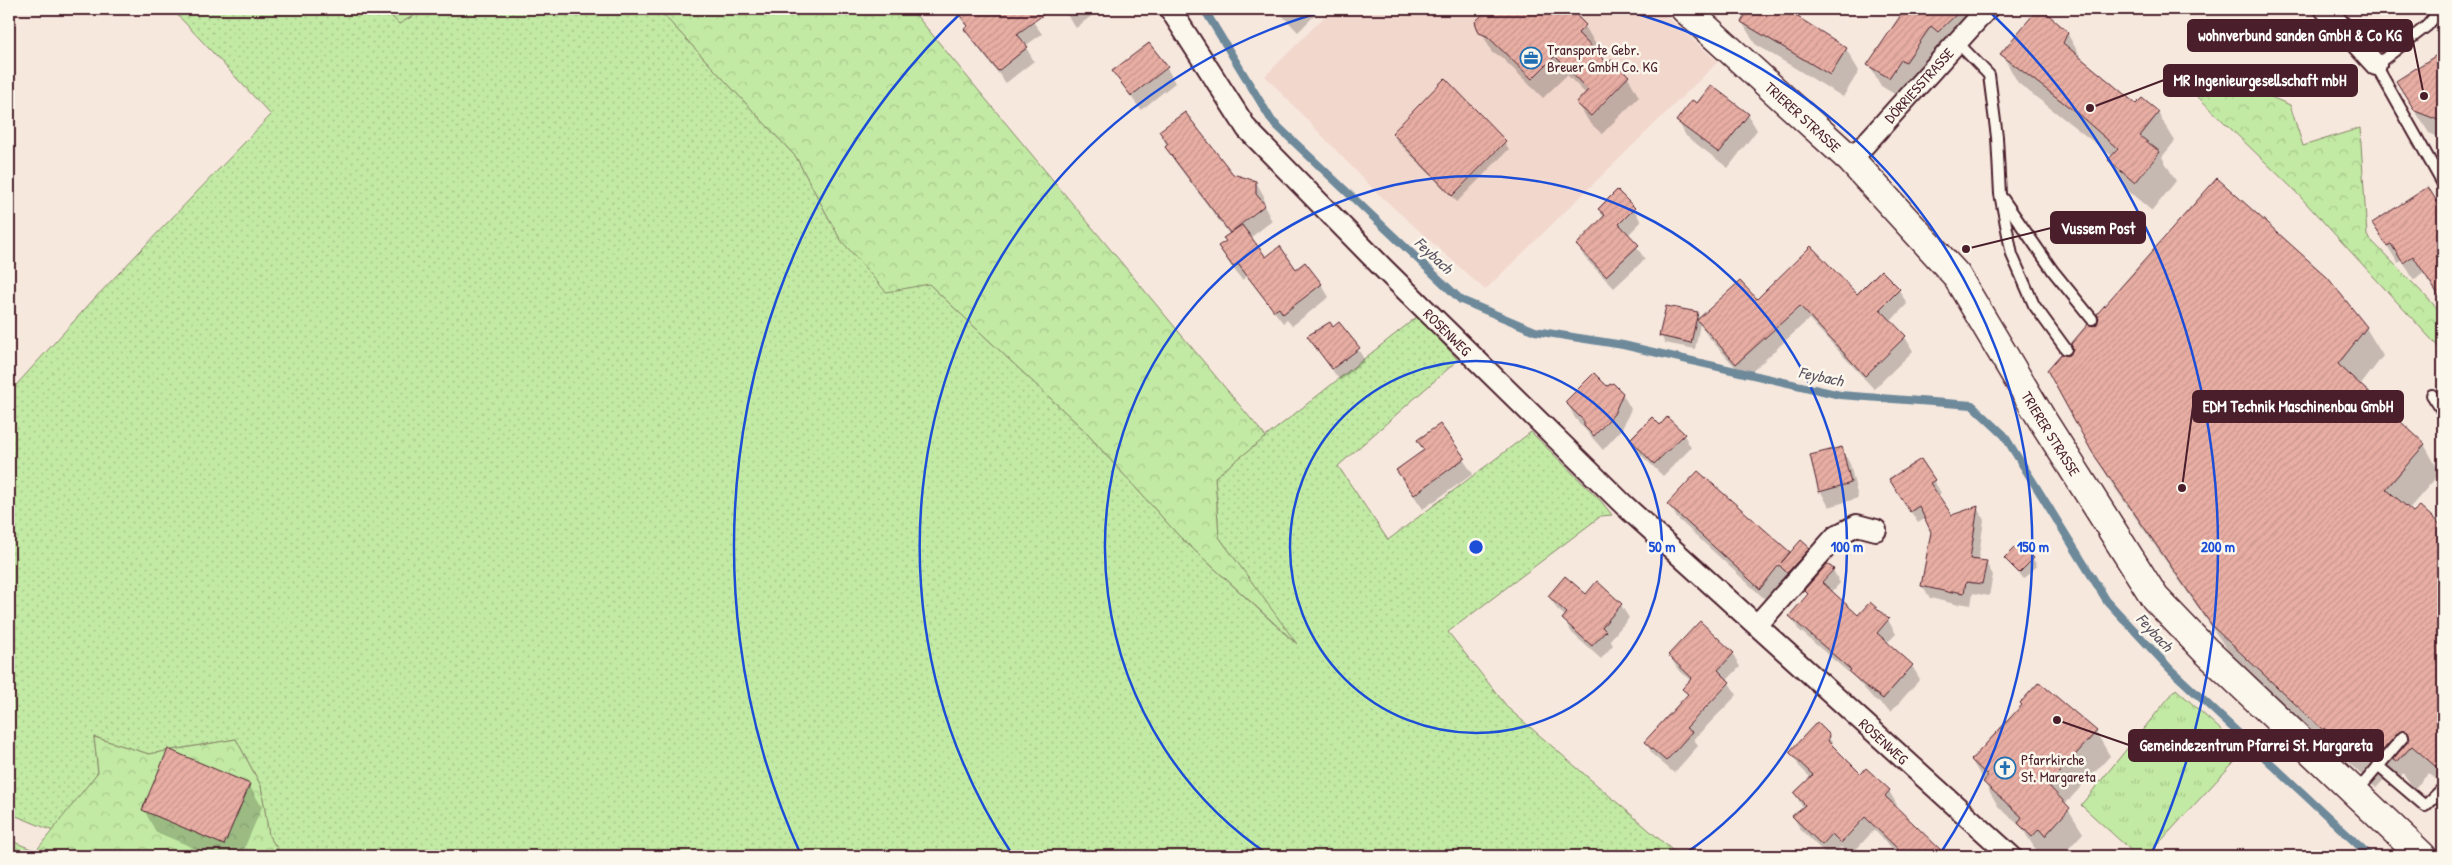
<svg xmlns="http://www.w3.org/2000/svg" width="2452" height="865" viewBox="0 0 2452 865" font-family="'Patrick Hand',sans-serif">
  <style>
    .built { fill: #f2d7cd }
    .grass { fill: url(#grass-dots); stroke: #868468 }
    .forest { fill: url(#forest-crowns); stroke: #868468 }
    .park { fill: url(#park-tufts); stroke: #868468 }
    .shadow { fill: #0003 }
    .lines { fill: none; stroke-linecap: round; stroke-linejoin: round }
    .stream { stroke: #6d899a; stroke-width: 8 }
    .building { fill: url(#building-hatch); stroke: #4a1f2b }
    .lane-casing { stroke: #4a1f2b; stroke-width: 14 }
    .street-casing { stroke: #4a1f2b; stroke-width: 24 }
    .secondary-casing { stroke: #4a1f2b; stroke-width: 31 }
    .lane { stroke: #fbf7ec; stroke-width: 10 }
    .street { stroke: #fbf7ec; stroke-width: 20 }
    .secondary { stroke: #fbf7ec; stroke-width: 28 }
    .ring { fill: none; stroke: #1d4ed8; stroke-width: 2.5 }
    .labels { text-anchor: middle; dominant-baseline: central; stroke-width: 5; stroke-linejoin: round; paint-order: stroke }
    .poi-label { font-size: 15px; fill: #4a1f2b; stroke: #fbf7ec; text-anchor: start }
    .street-label { font-size: 15px; fill: #4a1f2b; stroke: #fbf7ec }
    .water-label { font-size: 16px; font-style: italic; fill: #5b5462; stroke: #fbf7ec }
    .centre { fill: #1d4ed8; stroke: #fbf7ec; stroke-width: 2.5 }
    .ring-label { font-size: 15px; text-anchor: middle; font-weight: bold; fill: #1d4ed8; stroke: #fbf7ec; stroke-width: 5; stroke-linejoin: round; paint-order: stroke }
    .leader { fill: none; stroke: #4a1f2b; stroke-width: 2 }
    .callout-dot { fill: #4a1f2b; stroke: #fbf7ec; stroke-width: 2 }
    .callout { fill: #4a1f2b; stroke: #4a1f2b; stroke-width: 2 }
    .callout-label { font-size: 16px; text-anchor: middle; font-weight: bold; fill: #fff }
  </style>
  <defs>
    <pattern id="grass-dots" width="8" height="8" patternUnits="userSpaceOnUse" patternTransform="scale(1.25)"><rect width="8" height="8" fill="#c2eaa4"/><path d="M2 2h.1M6 6h.1" fill="none" stroke="#a8c88d" stroke-width="1.8" stroke-linecap="round"/></pattern>
    <pattern id="forest-crowns" width="20" height="18" patternUnits="userSpaceOnUse" patternTransform="scale(1.25)"><rect width="20" height="18" fill="#c2eaa4"/><path d="M2 6a3 3 0 1 1 6 0M12 15a3 3 0 1 1 6 0" fill="none" stroke="#a8c88d"/></pattern>
    <pattern id="park-tufts" width="24" height="20" patternUnits="userSpaceOnUse" patternTransform="scale(1.25)"><rect width="24" height="20" fill="#c2eaa4"/><path d="M3 7l-1-3M5 7V3M7 7l1-3M15 17l-1-3M17 17v-4M19 17l1-3" fill="none" stroke="#a8c88d"/></pattern>
    <pattern id="building-hatch" width="6" height="6" patternUnits="userSpaceOnUse" patternTransform="scale(1.25)"><rect width="6" height="6" fill="#e8aea4"/><path d="M-1 1l2-2M0 6l6-6M5 7l2-2" fill="none" stroke="#c8958d"/></pattern>
  </defs>
  <rect width="100%" height="100%" fill="#f7e8de"/>
  <filter id="ink" filterUnits="userSpaceOnUse"><feTurbulence type="fractalNoise" baseFrequency=".02" numOctaves="2"/><feDisplacementMap in="SourceGraphic" scale="10" xChannelSelector="R" yChannelSelector="G"/><feConvolveMatrix kernelMatrix="1 2 1 2 8 2 1 2 1" color-interpolation-filters="sRGB"/></filter>
  <g filter="url(#ink)">
    <!-- built -->
    <path class="built" d="M1332 9H1658L1718 62 1485 290 1373 189 1265 76Z"/>
    <!-- grass -->
    <g class="grass">
      <path d="M172 9H385L399 24 425 9H658L796 157 840 239 929 284 1082 428 1179 536 1294 642 1219 537 1215 477 1418 316 1458 360 1338 466 1388 540 1531 432 1601 501 1612 515 1601 516 1448 632 1509 709 1679 856H282L269 836 261 786 236 739 149 754 94 737 98 772 53 831 9 813V393L93 300 271 115Z"/>
      <path d="M9 840 36 851 35 856H9Z"/>
    </g>
    <!-- forest -->
    <g class="forest">
      <path d="M385 9H425L399 24Z"/>
      <path d="M658 9H911L1266 437 1215 477 1219 537 1297 644 1179 536 1082 428 929 284 886 292 840 239 796 157Z"/>
      <path d="M2197 66 2290 105 2303 146 2360 128 2367 236 2443 314V352L2293 189 2194 93Z"/>
      <path d="M94 737 149 754 236 739 261 786 269 836 282 856H35L36 851 98 772Z"/>
    </g>
    <!-- park -->
    <path class="park" d="M2176 689 2244 751 2147 856H2137L2081 805Z"/>
    <!-- shadow -->
    <g class="shadow">
      <path d="M954 9H1001L1007 16 1017 9H1024L1042 34 1025 46 1034 61 1006 83 974 43 966 30 968 28Z"/>
      <path d="M1063 9H1100L1076 28Z"/>
      <path d="M1276 9H1321L1298 32Z"/>
      <path d="M1490 9H1568L1585 26 1596 45 1592 49 1607 64 1612 62 1628 77 1639 97 1602 134 1589 122 1578 103 1586 94 1567 75 1543 98 1500 56 1492 53 1477 22Z"/>
      <path d="M1751 9H1782L1846 49 1859 71 1843 97 1755 44 1742 22Z"/>
      <path d="M1907 9H1994L1901 98 1881 86 1869 65Z"/>
      <path d="M2040 9 2067 33 2083 61 2136 106 2158 113 2175 141 2162 157 2176 181 2152 211 2126 189 2110 161 2113 157 2018 83 2002 54Z"/>
      <path d="M2443 39V139L2429 133 2397 82 2441 54 2435 44Z"/>
      <path d="M1167 68 1175 83 1141 110 1113 72Z"/>
      <path d="M1697 105 1748 115 1757 130 1728 168 1686 136 1678 121Z"/>
      <path d="M1160 132 1232 176 1256 182 1264 196V206L1272 221 1250 238 1266 258 1321 284 1329 297 1292 326 1287 320 1283 323 1247 276 1242 280 1227 260 1220 247 1227 242 1230 235 1175 162Z"/>
      <path d="M1393 133 1504 142 1509 149 1457 202 1397 141Z"/>
      <path d="M2428 189 2443 214V302L2424 273 2414 280 2402 260 2398 263 2384 241Z"/>
      <path d="M1599 209H1634L1641 222 1628 235 1645 259 1614 288 1585 258 1577 245 1604 218Z"/>
      <path d="M1899 290 1907 304 1890 322 1905 337 1913 351 1874 389 1809 319 1745 378 1707 335 1700 324 1695 349 1665 343 1661 336 1697 314 1700 319 1757 301 1857 295Z"/>
      <path d="M2093 327 2366 328 2383 356 2360 386 2424 444 2440 473 2408 510 2437 523 2443 519V786L2429 773 2414 789 2403 773 2400 778 2392 771 2376 788 2341 756 2339 757 2231 655 2110 481 2093 452 2071 356Z"/>
      <path d="M1309 337 1358 349 1365 361 1340 381Z"/>
      <path d="M1606 388 1622 393 1631 409 1622 429 1603 450 1575 418 1567 403Z"/>
      <path d="M1440 426 1473 474 1423 509 1397 471 1425 451Z"/>
      <path d="M1660 427 1684 435 1691 448 1663 476 1639 453 1632 440Z"/>
      <path d="M1842 449 1850 464 1858 498 1829 507 1821 492 1811 456Z"/>
      <path d="M1934 481 1941 493 1937 495 1952 517 1977 508 1984 520 1978 562 1986 563 1993 575 1989 596 1973 593 1971 605 1959 603V605L1930 598 1922 586 1932 532 1926 518 1918 523 1898 492Z"/>
      <path d="M1669 504 1790 555 1809 548 1817 562 1768 602 1677 518Z"/>
      <path d="M2006 558 2033 559 2037 566 2024 579Z"/>
      <path d="M1833 570 1840 583 1831 593 1858 617 1888 620 1896 634 1887 643 1912 666 1920 679 1891 712 1873 698 1855 678 1798 629 1791 616Z"/>
      <path d="M1549 596H1586L1621 605 1629 618 1610 640 1613 645 1601 659 1572 633 1564 619 1566 617 1557 609Z"/>
      <path d="M1733 654 1740 667 1727 680 1737 695 1694 739 1698 746 1674 773 1653 755 1646 743 1688 696 1684 689 1691 681 1677 668 1669 655Z"/>
      <path d="M2096 732 2110 756 2065 804 2083 833 2062 856H2057L2053 853 2050 856H2043L2034 847 2022 828 1998 806 1972 761Z"/>
      <path d="M1828 735 1836 751 1861 776 1866 770 1889 791 1897 805 1895 807 1945 856H1900L1874 830 1850 856 1841 847 1832 856H1828L1801 830 1793 817 1803 808 1795 794 1811 778 1799 766 1791 752Z"/>
      <path d="M249 785 262 807 241 856H213L156 832 144 810Z"/>
    </g>
    <g class="lines">
      <!-- stream -->
      <path class="stream" d="M1204 9 1272 121 1461 300 1535 331 1623 345 1840 395 1972 405 2004 435 2107 601 2171 670 2370 856"/>
    </g>
    <!-- building -->
    <g class="building">
      <path d="M955 9H1051L1017 34 1028 47 998 71 964 29 968 26Z"/>
      <path d="M1488 9H1570L1586 25 1578 33 1607 63 1612 60 1629 76 1591 116 1576 103 1588 90 1555 56 1532 79 1487 36 1479 33 1475 22Z"/>
      <path d="M1749 9H1785L1847 48 1830 75 1741 22Z"/>
      <path d="M1905 9H1962L1938 32 1931 26 1906 62 1901 60 1889 78 1867 65Z"/>
      <path d="M2038 9H2042L2068 32 2063 43 2136 104 2142 98 2159 112 2140 136 2160 152 2135 183 2108 160 2118 149 2077 113 2000 54Z"/>
      <path d="M1149 43 1168 67 1131 96 1112 71Z"/>
      <path d="M2443 51V122L2415 111 2396 81Z"/>
      <path d="M1445 78 1506 141 1452 196 1392 133Z"/>
      <path d="M1711 85 1749 114 1719 153 1676 121 1692 100 1697 103Z"/>
      <path d="M1185 112 1233 174 1256 181V194L1265 205 1230 233 1165 147 1168 144 1159 131Z"/>
      <path d="M2217 178 2328 278 2367 327 2338 364 2425 444 2386 489 2413 512 2420 506 2443 527V773L2412 746 2397 762 2393 759 2410 739 2408 732 2404 730 2398 733 2383 750 2375 743 2359 760 2324 728 2323 730 2213 627 2092 452 2047 370 2061 354H2070L2073 349 2071 344 2088 324 2093 326 2097 324 2099 318 2097 314Z"/>
      <path d="M2428 187 2443 211V302L2413 256 2403 263 2391 244 2387 246 2372 223Z"/>
      <path d="M1617 190 1635 208 1619 224 1639 245 1606 276 1576 245 1605 215 1598 209Z"/>
      <path d="M1242 225 1266 257 1280 246 1296 269 1305 262 1322 284 1283 314 1279 308 1274 311 1238 264 1233 267 1218 246 1226 241 1223 238Z"/>
      <path d="M1811 246 1857 294 1881 270 1900 289 1880 309 1906 336 1865 376 1800 306 1736 364 1697 320 1740 281 1757 299Z"/>
      <path d="M1666 306 1698 312 1691 343 1659 336Z"/>
      <path d="M1330 322 1333 327 1339 322 1360 348 1332 369 1307 336Z"/>
      <path d="M1594 373 1607 386 1613 383 1623 393 1614 414 1594 436 1584 426V421L1565 402Z"/>
      <path d="M1652 417 1660 425 1667 417 1685 434 1654 464 1630 439Z"/>
      <path d="M1440 424 1465 458 1414 495 1396 470 1424 450 1417 440Z"/>
      <path d="M1842 447 1851 483 1819 492 1810 455Z"/>
      <path d="M1921 459 1935 480 1930 483 1952 515 1978 506 1970 559 1987 561 1982 584 1966 582 1964 593 1952 591V593L1921 586 1931 532 1919 506 1910 512 1889 479Z"/>
      <path d="M1698 471 1790 552 1781 563 1801 540 1810 548 1787 573 1779 565 1760 589 1667 504Z"/>
      <path d="M2019 543 2034 558 2019 573 2004 558Z"/>
      <path d="M1827 564 1834 569 1822 582 1858 615 1870 602 1889 619 1877 633 1913 665 1883 699 1864 685 1849 672 1851 670 1789 616 1808 594 1804 590Z"/>
      <path d="M1565 576 1586 594 1597 581 1622 604 1602 627 1606 631 1592 646 1562 619 1567 613 1548 596Z"/>
      <path d="M1700 621 1734 653 1718 670 1730 682 1686 728 1692 732 1666 761 1644 742 1688 694 1682 689 1692 678 1668 655Z"/>
      <path d="M2039 682 2097 731 2048 785 2070 808 2045 836 2039 829 2032 837 2018 823 2022 817 1983 782 1988 776 1971 760 2022 705 2020 703Z"/>
      <path d="M1817 722 1829 734 1828 741 1861 774 1866 768 1890 790 1885 796 1947 856H1905L1865 817 1841 843 1832 834 1822 845 1792 816 1805 805 1794 793 1813 775 1789 752Z"/>
      <path d="M168 749 250 784 224 845 142 810Z"/>
    </g>
    <g class="lines">
      <!-- lane casing -->
      <g class="lane-casing">
        <g id="lane">
          <path d="M2441 9 2427 26 2376 65 2443 184"/>
          <path d="M1957 42 1989 75 1997 137 2000 194 2012 255 2034 305 2066 349"/>
          <path d="M2003 199 2053 271 2092 319"/>
          <path d="M2432 395 2443 412"/>
          <path d="M2378 766 2425 806 2443 788"/>
          <path d="M2353 787 2365 782 2403 737"/>
        </g>
      </g>
      <!-- street casing -->
      <g class="street-casing">
        <g id="street">
          <path id="s1" d="M1170 9 1247 129 1384 269 1625 506 2011 856"/>
          <path d="M2325 9 2376 65"/>
          <path id="s2" d="M1851 160 1987 9"/>
          <path d="M1758 624 1836 536 1857 525 1876 530"/>
        </g>
      </g>
      <!-- secondary casing -->
      <g class="secondary-casing">
        <g id="secondary">
          <path id="s3" d="M1685 9 1851 160 1956 275 2043 421 2155 598 2205 650 2422 856"/>
        </g>
      </g>
      <!-- lane -->
      <use href="#lane" class="lane"/>
      <!-- street -->
      <use href="#street" class="street"/>
      <!-- secondary -->
      <use href="#secondary" class="secondary"/>
    </g>
  </g>
  <!-- distance rings -->
  <g class="ring">
    <circle cx="1476" cy="547" r="186"/>
    <path d="M1269 855A371 371 0 1 1 1683 855"/>
    <path d="M1012 854A557 557 0 0 1 1332 9M1620 9A557 557 0 0 1 1940 854"/>
    <path d="M801 855A742 742 0 0 1 965 9M1987 9A742 742 0 0 1 2151 855"/>
  </g>
  <!-- icons -->
  <defs>
    <g id="office-ring" transform="scale(1.125)"><circle r="9.5" fill="#fbf7ec" stroke="#1f6fb2" stroke-width="1.5"/><path d="M-6-3h4V-5.5h4V-3h4V5H-6ZM-1-4.5V-3h2v-1.5ZM-6 0V1H6V0Z" fill="#1f6fb2"/></g>
    <g id="church-ring" transform="scale(1.125)"><circle r="9.5" fill="#fbf7ec" stroke="#1f6fb2" stroke-width="1.5"/><path d="M-1.2-6h2.4v3.5h3.3v2.4h-3.3V6h-2.4V-.1h-3.3v-2.4h3.3Z" fill="#1f6fb2"/></g>
  </defs>
  <g fill-rule="evenodd">
    <use href="#office-ring" x="1531" y="58"/>
    <use href="#church-ring" x="2005" y="768"/>
  </g>
  <g class="labels">
    <!-- poi labels -->
    <g class="poi-label">
      <text x="1547" y="49">Transporte Gebr.<tspan x="1547" dy="17">Breuer GmbH Co. KG</tspan></text>
      <text x="2021" y="759">Pfarrkirche<tspan x="2021" dy="17">St. Margareta</tspan></text>
    </g>
    <!-- street labels -->
    <g class="street-label">
      <text stroke="none"><textPath href="#s2" startOffset="101">DÖRRIESSTRASSE</textPath></text>
      <text stroke="none"><textPath href="#s3" startOffset="160">TRIERER STRASSE</textPath></text>
      <text stroke="none"><textPath href="#s1" startOffset="428">ROSENWEG</textPath></text>
      <text stroke="none"><textPath href="#s3" startOffset="565">TRIERER STRASSE</textPath></text>
      <text stroke="none"><textPath href="#s1" startOffset="1026">ROSENWEG</textPath></text>
    </g>
    <!-- water labels -->
    <g class="water-label">
      <text transform="translate(1434 255) rotate(43)">Feybach</text>
      <text transform="translate(1821 376) rotate(12)">Feybach</text>
      <text transform="translate(2155 632) rotate(47)">Feybach</text>
    </g>
  </g>
  <circle cx="1476" cy="547" r="8" class="centre"/>
  <g class="ring-label">
    <text x="1662" y="552">50 m</text>
    <text x="1847" y="552">100 m</text>
    <text x="2033" y="552">150 m</text>
    <text x="2218" y="552">200 m</text>
  </g>
  <!-- callouts -->
  <path class="leader" d="M2424 96L2412 36M2090 108L2164 80M1966 249L2051 228M2182 488L2193 406M2057 720L2129 745"/>
  <g class="callout-dot">
    <circle cx="2424" cy="96" r="5"/>
    <circle cx="2090" cy="108" r="5"/>
    <circle cx="1966" cy="249" r="5"/>
    <circle cx="2182" cy="488" r="5"/>
    <circle cx="2057" cy="720" r="5"/>
  </g>
  <g class="callout">
    <rect x="2188" y="20" width="224" height="31" rx="5"/>
    <rect x="2164" y="65" width="193" height="31" rx="5"/>
    <rect x="2051" y="212" width="94" height="31" rx="5"/>
    <rect x="2193" y="391" width="210" height="31" rx="5"/>
    <rect x="2129" y="730" width="254" height="31" rx="5"/>
  </g>
  <g class="callout-label">
    <text x="2300" y="41">wohnverbund sanden GmbH &amp; Co KG</text>
    <text x="2260" y="86">MR Ingenieurgesellschaft mbH</text>
    <text x="2098" y="234">Vussem Post</text>
    <text x="2298" y="412">EDM Technik Maschinenbau GmbH</text>
    <text x="2256" y="751">Gemeindezentrum Pfarrei St. Margareta</text>
  </g>
  <!-- margin -->
  <rect width="2452" height="865" fill="none" stroke="#fbf7ec" stroke-width="30"/>
  <rect x="15" y="15" width="2422" height="835" fill="none" stroke="#4a1f2b" stroke-width="2" filter="url(#ink)"/>
</svg>
